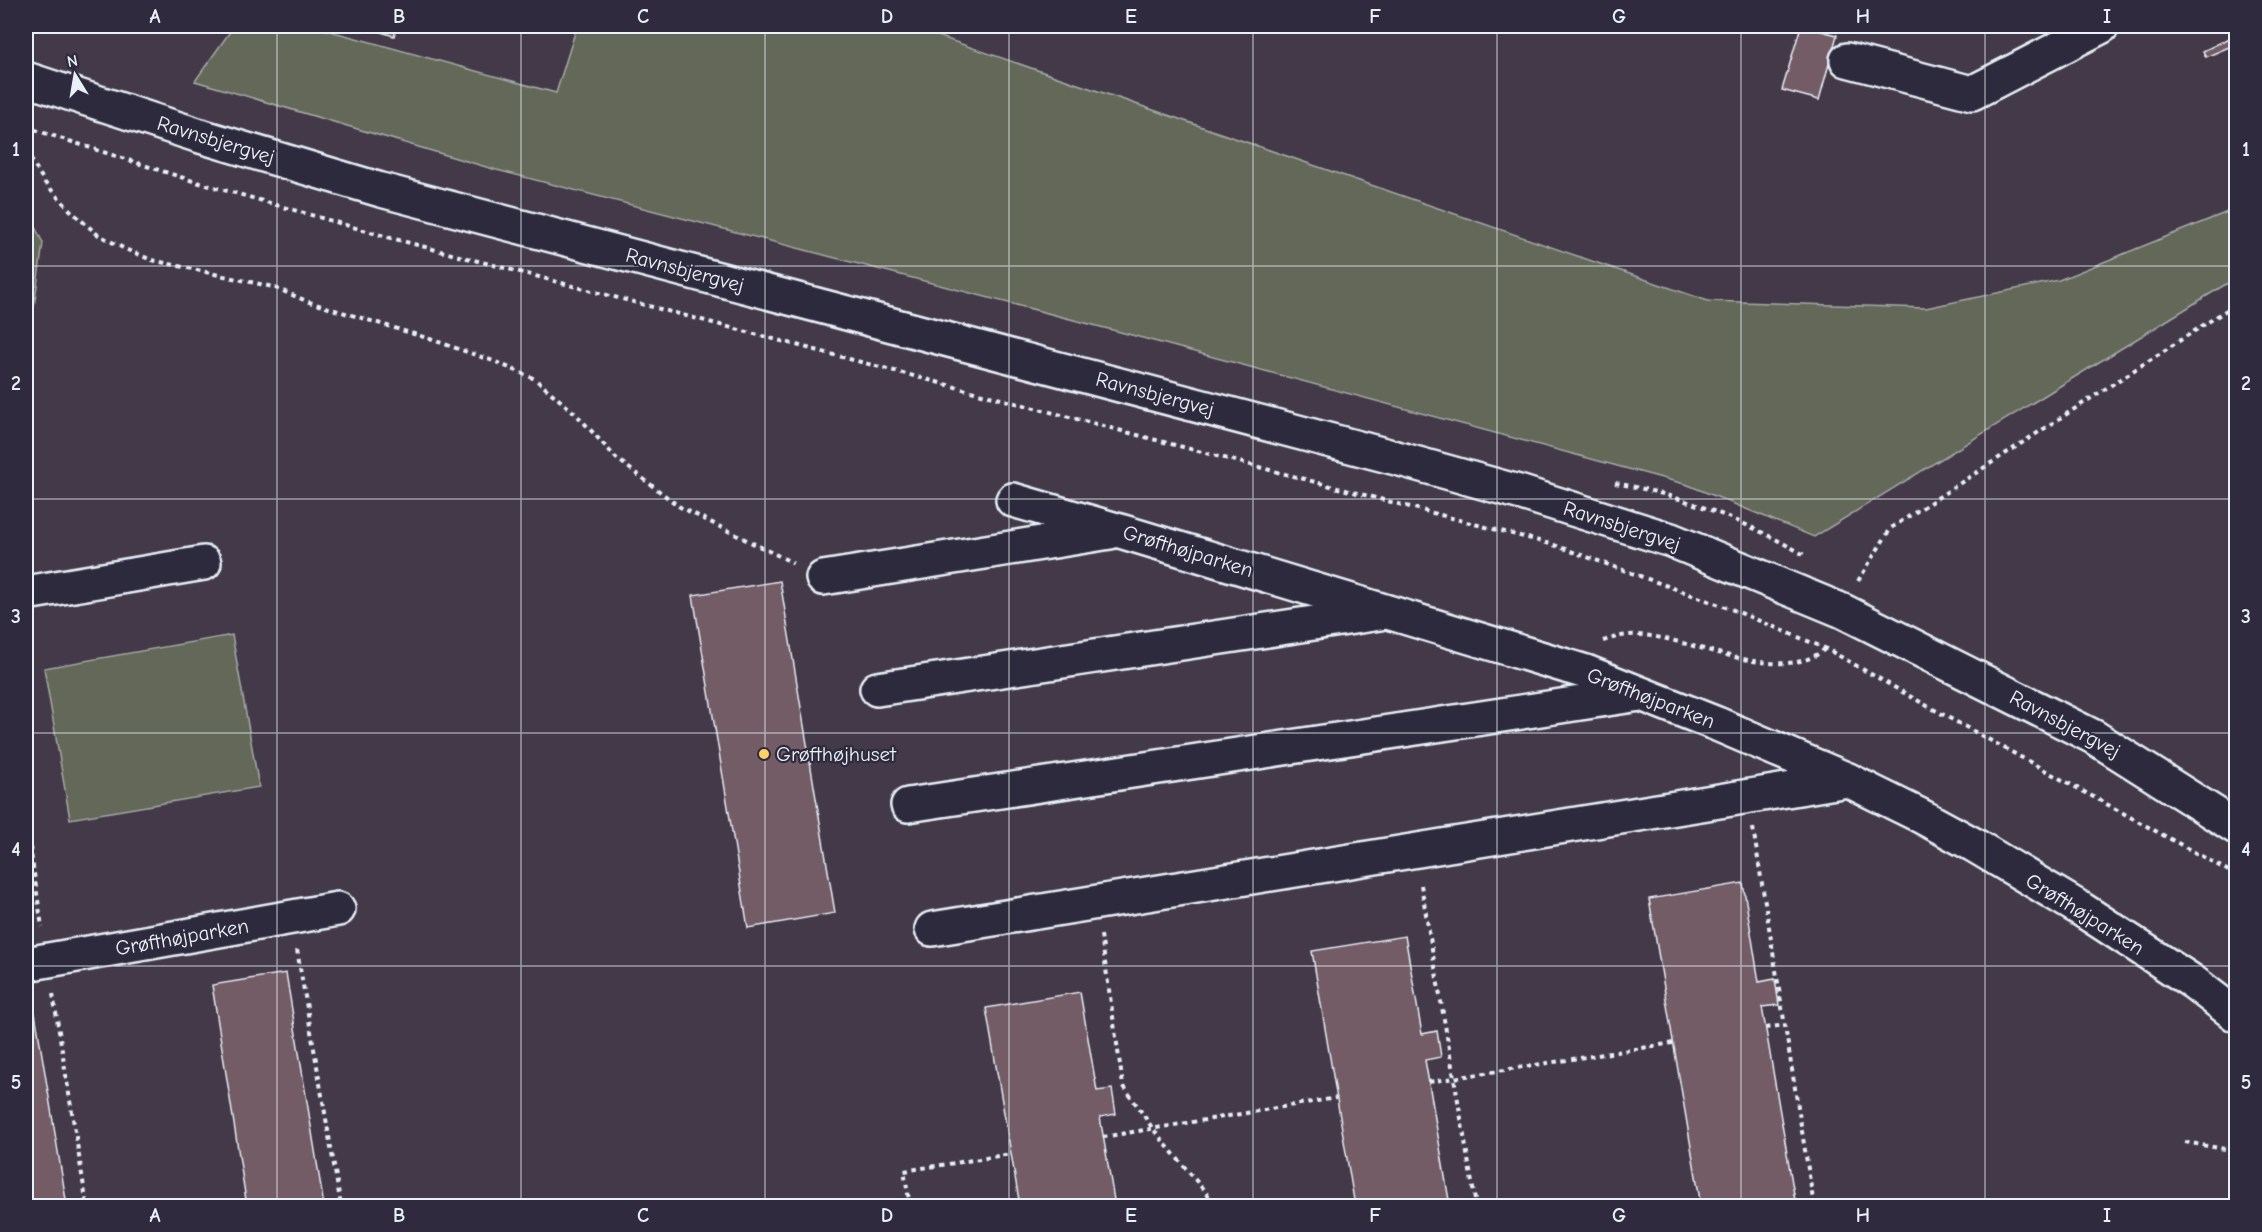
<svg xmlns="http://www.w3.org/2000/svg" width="2262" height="1232" viewBox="0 0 2262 1232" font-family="'Comic Neue',sans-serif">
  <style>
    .green { fill: #646759; stroke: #a6aca8; stroke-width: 1.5 }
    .building { fill: #735b65; stroke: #e8f1f8; stroke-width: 1.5 }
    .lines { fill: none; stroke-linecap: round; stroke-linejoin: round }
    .minor-casing { stroke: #e8f1f8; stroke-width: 38 }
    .path { stroke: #e8f1f8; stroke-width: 4; stroke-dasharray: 4.5 4.5; stroke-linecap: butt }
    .minor { stroke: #2f2a3d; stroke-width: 33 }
    .grid { fill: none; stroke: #e8f1f8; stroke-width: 1.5; stroke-opacity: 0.55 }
    .poi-dot { fill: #ffd166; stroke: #2f2a3d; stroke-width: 2 }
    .labels { text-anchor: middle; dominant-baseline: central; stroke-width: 4.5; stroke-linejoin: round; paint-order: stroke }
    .street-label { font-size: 21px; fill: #e8f1f8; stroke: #2f2a3d }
    .poi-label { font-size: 21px; fill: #e8f1f8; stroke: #2f2a3d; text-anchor: start }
    .neatline { fill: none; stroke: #e8f1f8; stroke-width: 2 }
    .grid-label { font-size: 20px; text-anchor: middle; font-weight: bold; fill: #e8f1f8 }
  </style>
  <rect width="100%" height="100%" fill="#433949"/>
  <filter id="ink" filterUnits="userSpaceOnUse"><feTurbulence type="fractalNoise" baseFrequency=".0167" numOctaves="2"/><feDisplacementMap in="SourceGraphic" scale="12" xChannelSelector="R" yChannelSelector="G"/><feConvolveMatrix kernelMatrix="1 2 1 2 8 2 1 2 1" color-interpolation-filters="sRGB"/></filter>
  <g filter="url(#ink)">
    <!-- green -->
    <g class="green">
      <path d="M234 26H312L556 93 577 26H909L1708 301 1926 308 2059 280 2225 213 2236 205V278L1814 537 1688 485 1124 333 493 169 195 81Z"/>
      <path d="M26 209 43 243 34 307 26 311Z"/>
      <path d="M232 635 259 787 70 819 44 668Z"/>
    </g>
    <!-- building -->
    <g class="building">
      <path d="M362 26H397L394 36Z"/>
      <path d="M1801 26 1837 35 1819 100 1782 90Z"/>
      <path d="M2236 35V44L2206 57 2203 51Z"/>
      <path d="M780 581 835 913 748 928 693 595Z"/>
      <path d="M1743 883 1759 982 1775 979 1779 1005 1762 1007 1796 1206H1701L1649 899Z"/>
      <path d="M1405 936 1422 1034 1437 1031 1441 1057 1425 1060 1450 1206H1355L1312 951Z"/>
      <path d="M286 973 324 1206H247L212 985Z"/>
      <path d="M1080 992 1097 1091 1112 1089 1116 1114 1100 1117 1115 1206H1020L986 1008Z"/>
      <path d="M35 1013 67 1206H26V1014Z"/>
    </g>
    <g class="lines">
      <!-- minor casing -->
      <g class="minor-casing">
        <g id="minor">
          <path d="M1847 60 1972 93 2102 26"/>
          <path d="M26 79 197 135 381 190 1400 459 1522 493 1671 540 1843 611 2094 737 2236 827"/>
          <path d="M1013 500 1120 531 1586 672 1717 724 1848 780 1919 815 1974 845 2081 909 2193 982 2236 1015"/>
          <path d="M823 578 1110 532"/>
          <path d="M26 593 204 563"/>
          <path d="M877 689 1380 613"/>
          <path d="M908 805 1640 694"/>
          <path d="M932 929 1848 780"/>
          <path d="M26 964 338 909"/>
        </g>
      </g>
      <!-- path -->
      <g class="path">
        <path d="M26 127 193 181 391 238 1554 545 1731 609 1827 649 1922 703 2236 875"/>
        <path d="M26 151 45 183 72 212 97 234 125 249 152 260 273 287 309 302 427 338 496 362 535 379 576 414 616 458 680 507 793 563"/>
        <path d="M1615 483C1682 495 1748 522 1806 556"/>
        <path d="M1858 581 1891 528 2236 304"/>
        <path d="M1603 641C1615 637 1627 634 1640 635 1691 637 1784 689 1827 647"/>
        <path d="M26 820 42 927"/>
        <path d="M1753 828 1814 1206"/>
        <path d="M1421 885 1476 1206"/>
        <path d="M1101 935 1123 1085 1153 1129 1217 1206"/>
        <path d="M297 950 341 1206"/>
        <path d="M53 994 87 1206"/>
        <path d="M1766 1028 1785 1025"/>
        <path d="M1429 1082 1673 1043"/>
        <path d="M1103 1137 1336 1098"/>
        <path d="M2185 1142 2236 1151"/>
        <path d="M910 1206 904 1171 1011 1154"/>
      </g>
      <!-- minor -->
      <use href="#minor" class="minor"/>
    </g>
  </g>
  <!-- grid -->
  <path class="grid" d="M277 26V1206M521 26V1206M765 26V1206M1009 26V1206M1253 26V1206M1497 26V1206M1741 26V1206M1985 26V1206M26 266H2236M26 499H2236M26 733H2236M26 966H2236"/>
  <!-- markers -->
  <circle class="poi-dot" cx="764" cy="754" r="6"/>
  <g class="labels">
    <!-- street labels -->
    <g class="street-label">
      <text transform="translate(216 140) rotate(17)">Ravnsbjergvej</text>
      <text transform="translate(685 270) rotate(15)">Ravnsbjergvej</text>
      <text transform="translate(1155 394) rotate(15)">Ravnsbjergvej</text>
      <text transform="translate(1622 526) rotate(18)">Ravnsbjergvej</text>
      <text transform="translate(1188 551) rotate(17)">Grøfthøjparken</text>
      <text transform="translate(1651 698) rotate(21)">Grøfthøjparken</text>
      <text transform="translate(2065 724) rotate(28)">Ravnsbjergvej</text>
      <text transform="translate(2085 914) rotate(32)">Grøfthøjparken</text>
      <text transform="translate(182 937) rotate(-10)">Grøfthøjparken</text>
    </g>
    <!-- poi labels -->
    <g class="poi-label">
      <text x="776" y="754">Grøfthøjhuset</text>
    </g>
  </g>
  <!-- margin -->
  <rect width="2262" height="1232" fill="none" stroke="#2f2a3d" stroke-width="66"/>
  <!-- north arrow -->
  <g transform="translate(75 75) rotate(349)" stroke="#2f2a3d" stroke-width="4.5" paint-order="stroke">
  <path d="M0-4.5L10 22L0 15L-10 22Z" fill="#e8f1f8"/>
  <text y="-9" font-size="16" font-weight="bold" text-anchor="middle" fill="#e8f1f8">N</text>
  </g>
  <rect x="33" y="33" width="2196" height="1166" class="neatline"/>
  <g class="grid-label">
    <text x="155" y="23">A</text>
    <text x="399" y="23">B</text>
    <text x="643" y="23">C</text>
    <text x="887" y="23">D</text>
    <text x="1131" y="23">E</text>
    <text x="1375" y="23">F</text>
    <text x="1619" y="23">G</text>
    <text x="1863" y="23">H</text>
    <text x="2107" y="23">I</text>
    <text x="16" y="156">1</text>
    <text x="2246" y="156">1</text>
    <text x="16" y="390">2</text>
    <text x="2246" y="390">2</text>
    <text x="16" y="623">3</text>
    <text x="2246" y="623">3</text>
    <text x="16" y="856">4</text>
    <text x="2246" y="856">4</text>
    <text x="16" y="1089">5</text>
    <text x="2246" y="1089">5</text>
    <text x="155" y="1222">A</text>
    <text x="399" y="1222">B</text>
    <text x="643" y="1222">C</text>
    <text x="887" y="1222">D</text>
    <text x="1131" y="1222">E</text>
    <text x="1375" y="1222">F</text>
    <text x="1619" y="1222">G</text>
    <text x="1863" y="1222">H</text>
    <text x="2107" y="1222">I</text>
  </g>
</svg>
